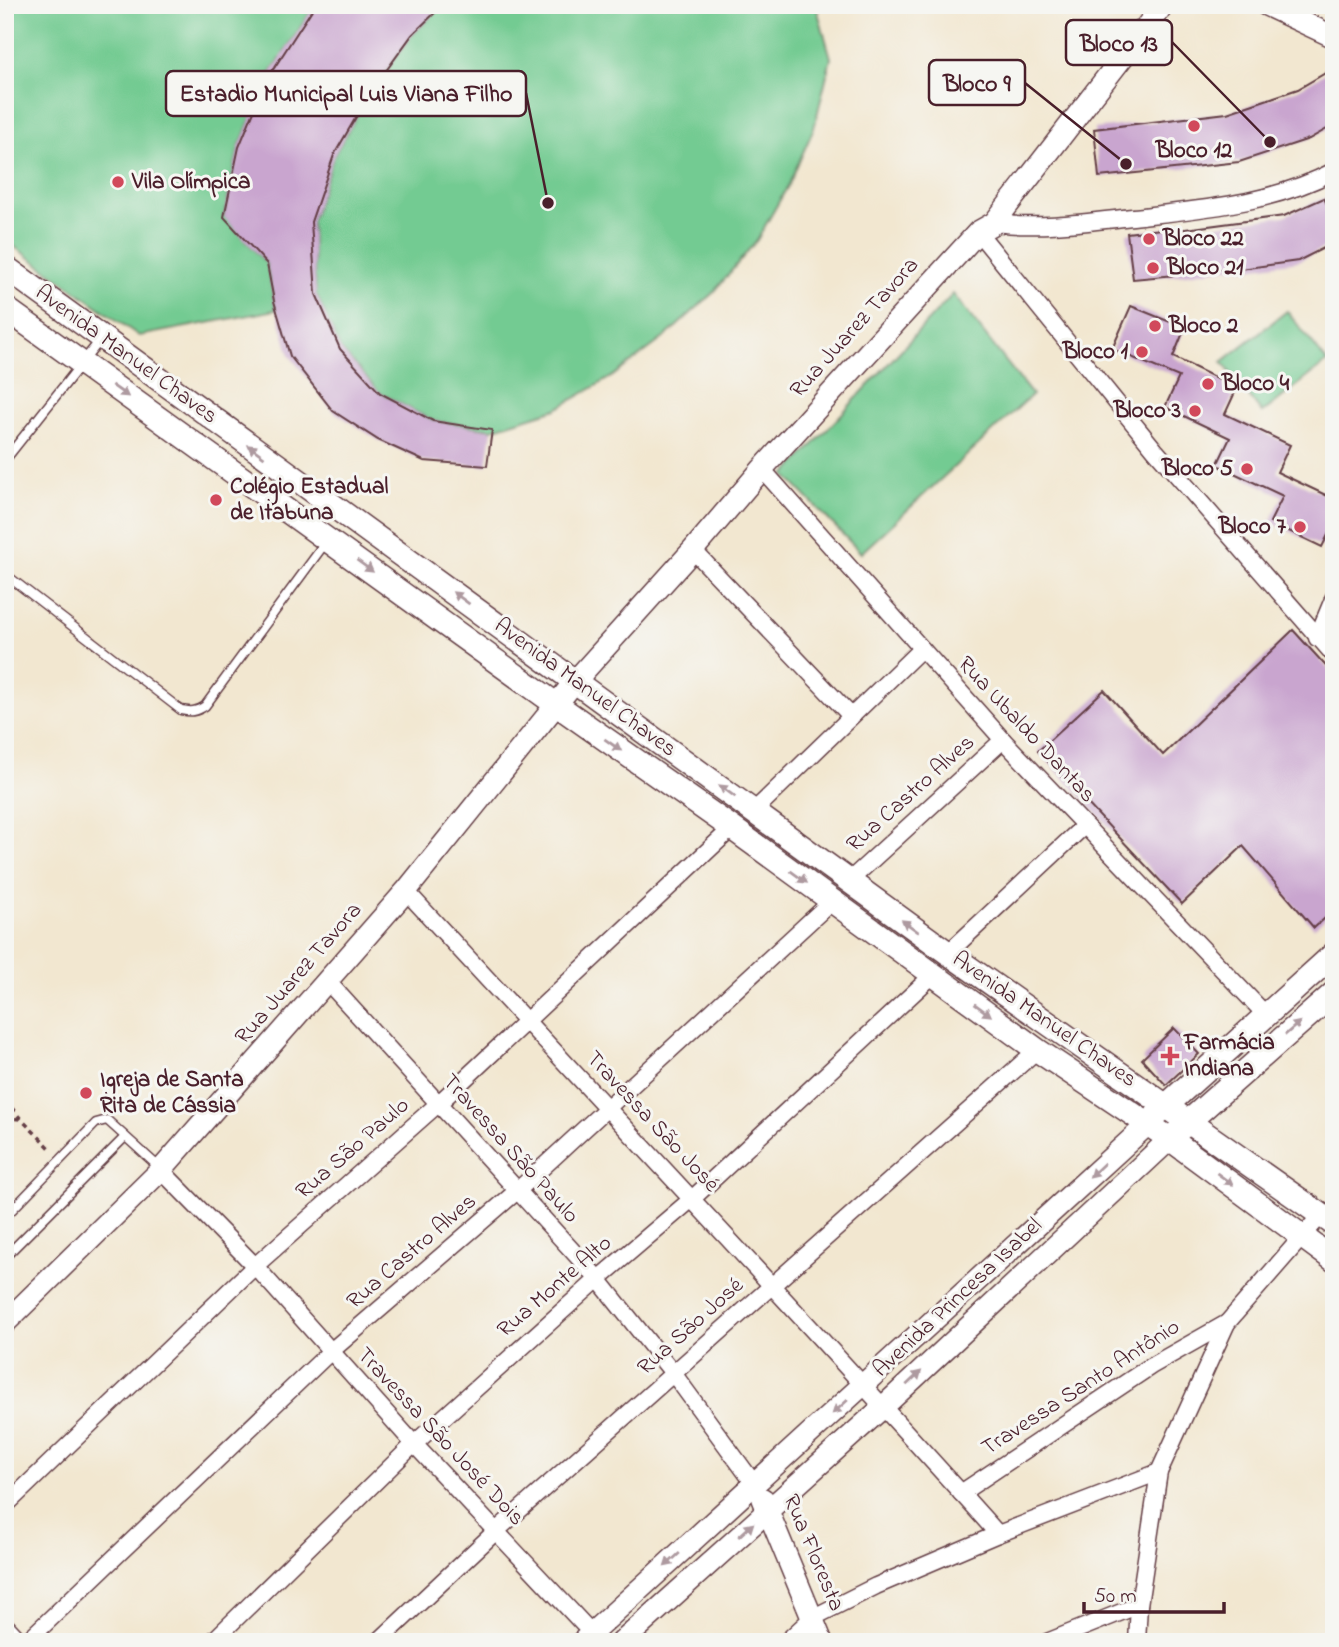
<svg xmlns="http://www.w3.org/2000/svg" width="1339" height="1647" viewBox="0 0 1339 1647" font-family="'Indie Flower',sans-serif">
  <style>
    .green { fill: #73cb92; stroke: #5e755e; stroke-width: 2 }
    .building { fill: #c9a5cf }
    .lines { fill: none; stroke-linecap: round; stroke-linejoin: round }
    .service-casing { stroke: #633d44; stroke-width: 11 }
    .minor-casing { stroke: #633d44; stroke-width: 19 }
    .tertiary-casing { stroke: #633d44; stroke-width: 24 }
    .secondary-casing { stroke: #633d44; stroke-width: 26 }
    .path { stroke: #633d44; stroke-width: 3.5; stroke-dasharray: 5 5; stroke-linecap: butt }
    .service { stroke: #fff; stroke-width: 8 }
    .minor { stroke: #fff; stroke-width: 16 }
    .tertiary { stroke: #fff; stroke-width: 21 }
    .secondary { stroke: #fff; stroke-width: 23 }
    .oneway { fill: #ae9aa0 }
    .poi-dot { fill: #d1495b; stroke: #f6f6f2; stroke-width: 2.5 }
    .labels { text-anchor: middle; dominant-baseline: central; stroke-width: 6; stroke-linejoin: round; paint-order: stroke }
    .poi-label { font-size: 23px; font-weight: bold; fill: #4a1f2b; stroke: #f6f6f2; text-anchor: start }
    .street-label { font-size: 23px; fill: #4a1f2b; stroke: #f6f6f2 }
    .leader { fill: none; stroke: #4a1f2b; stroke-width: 2.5 }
    .callout-dot { fill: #4a1f2b; stroke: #f6f6f2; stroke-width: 2.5 }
    .callout { fill: #f6f6f2; stroke: #4a1f2b; stroke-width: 2.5 }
    .callout-label { font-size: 24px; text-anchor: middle; font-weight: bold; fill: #4a1f2b }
  </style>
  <rect width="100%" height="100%" fill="#f6f6f2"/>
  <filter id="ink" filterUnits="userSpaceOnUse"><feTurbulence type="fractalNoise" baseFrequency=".0143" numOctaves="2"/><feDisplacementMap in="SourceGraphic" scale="14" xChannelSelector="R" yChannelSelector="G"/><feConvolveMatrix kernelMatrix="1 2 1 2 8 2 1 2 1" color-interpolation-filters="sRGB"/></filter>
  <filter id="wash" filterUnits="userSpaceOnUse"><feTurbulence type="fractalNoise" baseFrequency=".00686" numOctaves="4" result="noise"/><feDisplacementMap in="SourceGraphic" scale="28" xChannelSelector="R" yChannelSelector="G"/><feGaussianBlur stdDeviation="1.57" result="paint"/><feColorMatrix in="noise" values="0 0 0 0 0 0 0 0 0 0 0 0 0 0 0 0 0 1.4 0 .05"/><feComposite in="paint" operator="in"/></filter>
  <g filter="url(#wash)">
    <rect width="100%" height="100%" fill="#f2e7d0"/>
    <!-- green -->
    <g class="green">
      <path d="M5 5H315L267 79 239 147 224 216 267 264 276 310 139 336 5 240Z"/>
      <path d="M443 5H816L831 58 814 128 789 184 757 240 714 292 665 337 613 376 556 409 492 429 433 421 380 393 340 349 316 294 311 222 334 155 370 93 412 35Z"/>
      <path d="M953 294 1032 395 861 553 785 475Z"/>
      <path d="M1287 311 1327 362 1262 413 1222 362Z"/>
    </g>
    <g id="blocks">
      <!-- building -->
      <g class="building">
        <path d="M315 5H443L412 35 370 93 334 155 311 222 316 294 340 349 380 393 433 421 492 430 487 466 424 461 378 440 333 411 290 356 274 301 267 264 224 217 239 147 267 79Z"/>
        <path d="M1334 68V125L1309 139 1239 162 1099 177 1094 129 1227 113 1298 89Z"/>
        <path d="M1324 198 1334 219V243L1298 261 1241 269 1240 266 1187 274 1133 279 1127 233 1170 228V231L1284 216Z"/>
        <path d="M1131 306 1185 328 1173 357 1237 388 1225 414 1290 445 1277 472 1334 499V523L1322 547 1270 522 1283 496 1217 465 1230 438 1165 407 1179 377 1112 349Z"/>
        <path d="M1293 630 1334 675V910L1314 928 1243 846 1182 904 1038 751 1104 690 1163 755Z"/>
        <path d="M1174 1028 1199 1054 1166 1085 1142 1059Z"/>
      </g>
    </g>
  </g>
  <g filter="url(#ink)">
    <use href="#blocks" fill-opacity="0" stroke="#633d44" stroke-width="2"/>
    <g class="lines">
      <!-- service casing -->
      <g class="service-casing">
        <g id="service">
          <path d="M5 460 101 339"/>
          <path d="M5 574 181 710C191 712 196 712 205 706L326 542"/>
          <path d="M5 1217 96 1123 107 1120 160 1168"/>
          <path d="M5 1257 125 1137"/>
        </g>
      </g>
      <!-- minor casing -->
      <g class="minor-casing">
        <g id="minor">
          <path d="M994 223C1040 229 1087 222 1133 217 1201 209 1272 204 1334 171"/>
          <path d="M978 232 1155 450 1334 655"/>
          <path d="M762 469 1003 740 1265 1014"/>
          <path d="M693 550 851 716"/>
          <path d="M1317 638 1334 597"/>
          <path d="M754 811 921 649"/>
          <path d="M849 881 1003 740"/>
          <path d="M406 891C603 1105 804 1317 998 1534L1159 1472"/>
          <path d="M948 953 1084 826"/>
          <path d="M327 981 598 1279 673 1373 755 1485"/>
          <path d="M161 1170 255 1266 414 1444 600 1642"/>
          <path d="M961 1493 1151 1366 1227 1323"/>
          <path d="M5 1506 255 1266 438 1104 732 828"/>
          <path d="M5 1625 21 1642"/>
          <path d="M26 1642 330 1352 517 1191 832 901"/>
          <path d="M212 1642 414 1444 598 1279 693 1198 934 974"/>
          <path d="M378 1642 496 1531 1037 1050"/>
          <path d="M786 1642 812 1618 876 1586 998 1534"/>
          <path d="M1047 1642 1139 1605"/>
          <path d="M1137 1642 1139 1605 1159 1472 1227 1323 1321 1215"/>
        </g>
      </g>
      <!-- tertiary casing -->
      <g class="tertiary-casing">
        <g id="tertiary">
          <path d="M1266 5 1334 37"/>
          <path d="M5 1323 161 1170 406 891 576 680 693 550 762 469 978 232 994 223 1163 5"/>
          <path d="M763 1499 822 1642"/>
          <path d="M582 1642 1148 1124"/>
          <path d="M622 1642 882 1408 1170 1139"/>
        </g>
      </g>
      <!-- secondary casing -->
      <g class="secondary-casing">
        <g id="secondary">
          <path d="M5 267 948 953 1334 1224"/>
          <path d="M5 308 557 705 732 828 1037 1050 1170 1139 1334 1260"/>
          <path d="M1157 1114 1334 954"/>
          <path d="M1179 1130 1334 993"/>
        </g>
      </g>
      <!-- path -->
      <g class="path">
        <path d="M5 1100 21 1119 52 1150"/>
        <path d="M5 1118 21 1119"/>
      </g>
      <!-- service -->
      <use href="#service" class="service"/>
      <!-- minor -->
      <use href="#minor" class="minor"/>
      <!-- tertiary -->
      <use href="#tertiary" class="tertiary"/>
      <!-- secondary -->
      <use href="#secondary" class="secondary"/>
    </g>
    <!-- one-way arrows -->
    <defs><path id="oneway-solid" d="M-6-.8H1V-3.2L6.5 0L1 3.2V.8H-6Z" transform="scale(1.75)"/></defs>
    <g class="oneway">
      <use href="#oneway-solid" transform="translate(120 391) rotate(35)"/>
      <use href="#oneway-solid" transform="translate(256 451) rotate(-144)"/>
      <use href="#oneway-solid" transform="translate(365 566) rotate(36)"/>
      <use href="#oneway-solid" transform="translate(461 598) rotate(-144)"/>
      <use href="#oneway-solid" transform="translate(613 745) rotate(35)"/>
      <use href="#oneway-solid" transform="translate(727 791) rotate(-144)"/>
      <use href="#oneway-solid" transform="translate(799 877) rotate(36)"/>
      <use href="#oneway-solid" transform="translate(910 926) rotate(-144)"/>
      <use href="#oneway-solid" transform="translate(983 1010) rotate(36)"/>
      <use href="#oneway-solid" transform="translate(1293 1028) rotate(-41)"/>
      <use href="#oneway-solid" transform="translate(1097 1170) rotate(137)"/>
      <use href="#oneway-solid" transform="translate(1225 1179) rotate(36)"/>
      <use href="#oneway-solid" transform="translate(914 1378) rotate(-43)"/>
      <use href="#oneway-solid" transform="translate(840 1407) rotate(138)"/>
      <use href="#oneway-solid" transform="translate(746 1530) rotate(-42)"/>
      <use href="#oneway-solid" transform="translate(672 1560) rotate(138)"/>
    </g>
  </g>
  <!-- markers -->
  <g class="poi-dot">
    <circle cx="1194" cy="126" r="7"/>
    <circle cx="118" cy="182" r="7"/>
    <circle cx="1149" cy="239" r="7"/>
    <circle cx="1153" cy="268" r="7"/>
    <circle cx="1155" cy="326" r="7"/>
    <circle cx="1142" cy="352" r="7"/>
    <circle cx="1208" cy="384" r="7"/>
    <circle cx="1195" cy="411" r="7"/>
    <circle cx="1247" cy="469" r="7"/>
    <circle cx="216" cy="500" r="7"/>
    <circle cx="1300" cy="527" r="7"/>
    <path d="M1166.5 1045.5h7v7h7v7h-7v7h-7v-7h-7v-7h7z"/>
    <circle cx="86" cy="1093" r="7"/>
  </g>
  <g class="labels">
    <!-- poi labels -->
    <g class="poi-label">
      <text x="1194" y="151" text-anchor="middle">Bloco 12</text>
      <text x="132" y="182">Vila Olímpica</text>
      <text x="1163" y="239">Bloco 22</text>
      <text x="1167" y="268">Bloco 21</text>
      <text x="1169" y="326">Bloco 2</text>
      <text x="1128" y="352" text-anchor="end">Bloco 1</text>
      <text x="1222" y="384">Bloco 4</text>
      <text x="1181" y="411" text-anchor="end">Bloco 3</text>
      <text x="1233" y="469" text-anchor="end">Bloco 5</text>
      <text x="230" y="487">Colégio Estadual<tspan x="230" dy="26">de Itabuna</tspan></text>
      <text x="1286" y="527" text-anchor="end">Bloco 7</text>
      <text x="1184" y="1043">Farmácia<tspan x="1184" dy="26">Indiana</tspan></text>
      <text x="100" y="1080">Igreja de Santa<tspan x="100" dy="26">Rita de Cássia</tspan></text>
    </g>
    <!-- street labels -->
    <g class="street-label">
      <text transform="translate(855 328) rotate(-48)">Rua Juarez Tavora</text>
      <text transform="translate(126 355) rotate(36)">Avenida Manuel Chaves</text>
      <text transform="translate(585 688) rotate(36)">Avenida Manuel Chaves</text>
      <text transform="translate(1026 730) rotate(47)">Rua Ubaldo Dantas</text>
      <text transform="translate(911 794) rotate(-42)">Rua Castro Alves</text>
      <text transform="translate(299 974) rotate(-49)">Rua Juarez Tavora</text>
      <text transform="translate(1044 1020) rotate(35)">Avenida Manuel Chaves</text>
      <text transform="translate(652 1122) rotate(47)">Travessa São José</text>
      <text transform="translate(353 1149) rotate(-41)">Rua São Paulo</text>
      <text transform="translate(510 1149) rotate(48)">Travessa São Paulo</text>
      <text transform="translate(412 1252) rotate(-41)">Rua Castro Alves</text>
      <text transform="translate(555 1287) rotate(-41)">Rua Monte Alto</text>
      <text transform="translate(958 1298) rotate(-43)">Avenida Princesa Isabel</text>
      <text transform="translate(691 1327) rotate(-42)">Rua São José</text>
      <text transform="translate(1081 1388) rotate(-33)">Travessa Santo Antônio</text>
      <text transform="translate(440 1437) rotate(47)">Travessa São José Dois</text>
      <text transform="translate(813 1553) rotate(67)">Rua Floresta</text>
    </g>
  </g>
  <!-- callouts -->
  <path class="leader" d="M1270 142L1172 42M1126 164L1025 83M548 203L526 93"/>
  <g class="callout-dot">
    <circle cx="1270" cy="142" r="7"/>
    <circle cx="1126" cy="164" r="7"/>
    <circle cx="548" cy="203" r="7"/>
  </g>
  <g class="callout">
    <rect x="1066" y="20" width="106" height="45" rx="7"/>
    <rect x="929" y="60" width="96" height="45" rx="7"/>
    <rect x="166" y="71" width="360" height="45" rx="7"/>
  </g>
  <g class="callout-label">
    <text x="1119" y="51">Bloco 13</text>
    <text x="977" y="91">Bloco 9</text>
    <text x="346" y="101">Estadio Municipal Luis Viana Filho</text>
  </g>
  <!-- margin -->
  <rect width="1339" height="1647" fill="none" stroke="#f6f6f2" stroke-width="28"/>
  <!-- scale -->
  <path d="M1084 1602v10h140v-10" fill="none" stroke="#4a1f2b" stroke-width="3.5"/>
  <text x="1094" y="1602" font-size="21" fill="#4a1f2b" stroke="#f6f6f2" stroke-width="5" paint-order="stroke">50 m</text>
</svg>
